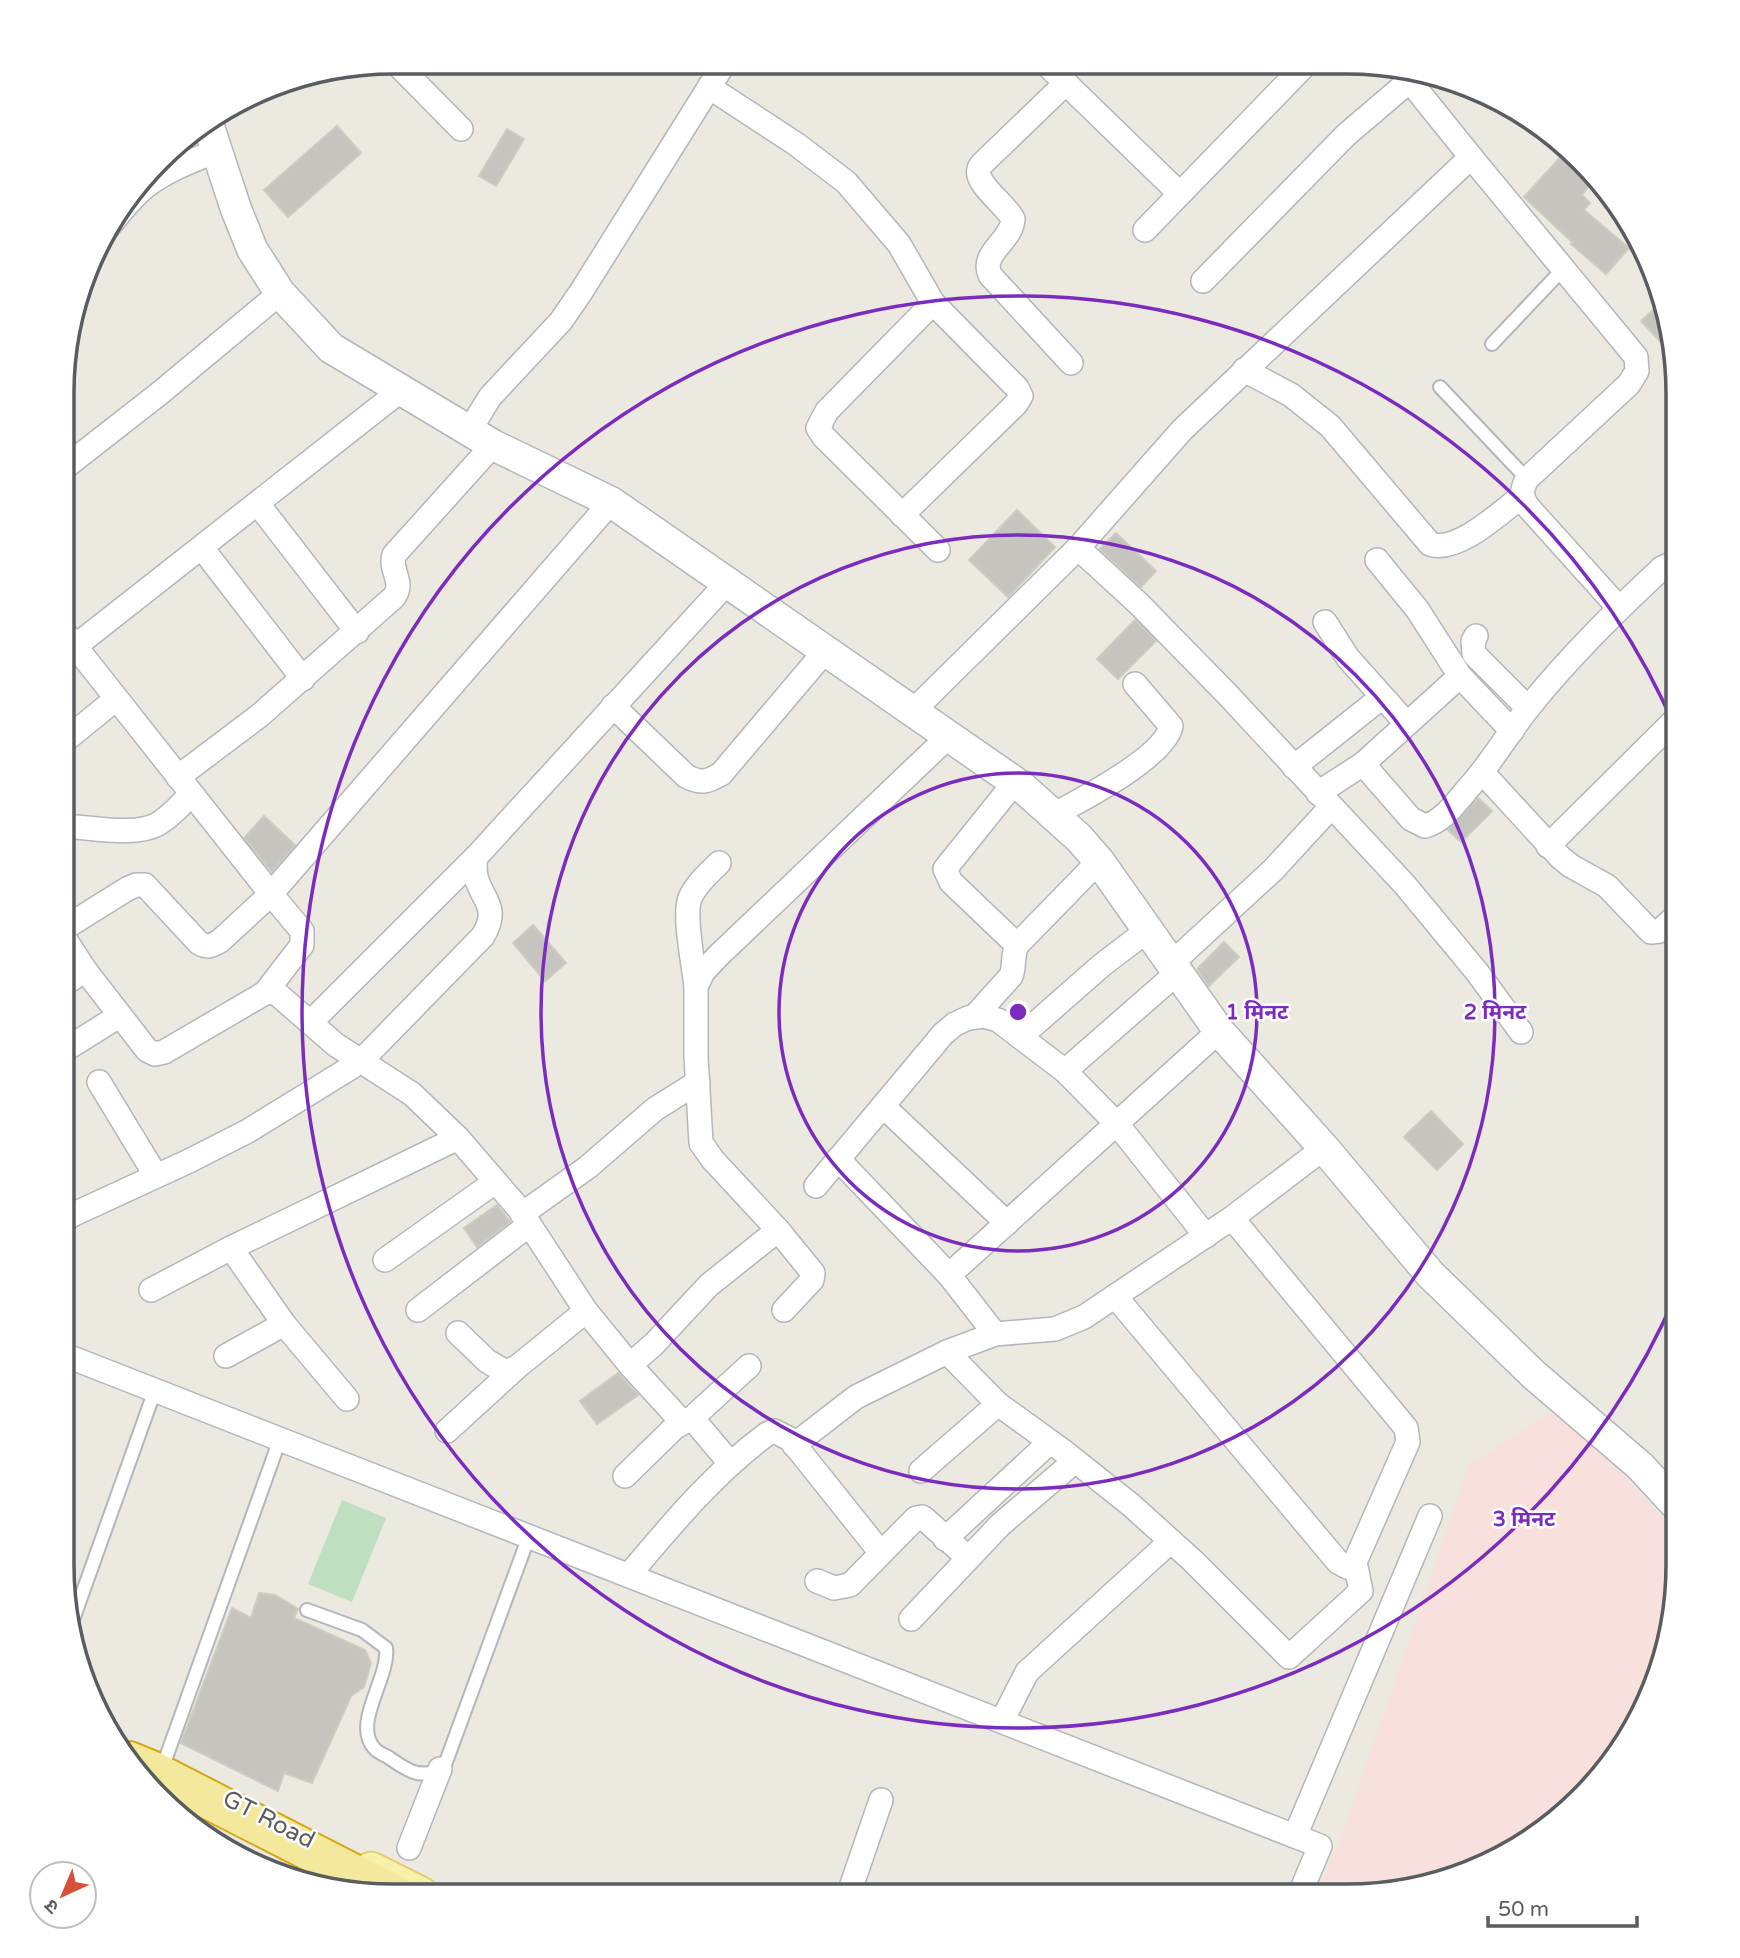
<svg xmlns="http://www.w3.org/2000/svg" width="1740" height="1958" font-family="'Varela Round','Noto Sans Devanagari',sans-serif">
  <rect width="100%" height="100%" fill="#ebe9e0"/>
  <polygon fill="#f8e1dc" points="1568,1410 1678,1536 1678,1587 1635,1731 1531,1841 1454,1879 1369,1896 1315,1896 1343,1832 1469,1465 1546,1415"/>
  <polygon fill="#bee0c1" points="342,1500 386,1518 352,1602 308,1584"/>
  <g fill="#c6c4be" stroke="#cecbbf" stroke-width="2">
    <polygon points="337,126 361,153 288,217 264,190"/>
    <polygon points="507,129 524,139 496,186 479,176"/>
    <polygon points="1566,151 1594,180 1582,195 1590,203 1584,210 1629,248 1606,274 1571,244 1573,243 1524,197"/>
    <polygon points="1664,300 1665,303 1675,357 1641,321"/>
    <polygon points="1017,510 1055,547 1008,597 969,560"/>
    <polygon points="1116,533 1156,571 1141,587 1100,549"/>
    <polygon points="1135,620 1156,641 1118,679 1097,659"/>
    <polygon points="1478,798 1492,811 1461,842 1448,830"/>
    <polygon points="264,816 295,845 272,872 244,838"/>
    <polygon points="533,925 566,963 545,981 513,943"/>
    <polygon points="1224,942 1239,957 1209,986 1197,969"/>
    <polygon points="1431,1111 1463,1144 1437,1170 1404,1137"/>
    <polygon points="497,1205 510,1222 477,1247 464,1228"/>
    <polygon points="618,1373 638,1395 597,1424 580,1401"/>
    <polygon points="259,1593 275,1595 298,1609 294,1618 365,1650 371,1663 364,1687 351,1696 312,1783 284,1773 278,1791 181,1743 232,1608 251,1618"/>
  </g>
  <g fill="none" stroke-linecap="round" stroke-linejoin="round">
    <g stroke="#b3b6ba" stroke-width="16">
      <g id="service">
        <polyline points="1492,344 1564,268"/>
        <polyline points="1440,387 1527,479"/>
        <path d="M 307,1610 L 362,1630 L 386,1648 C 390,1677 352,1723 374,1748 C 377,1752 384,1755 388,1757 C 397,1763 407,1771 417,1773 C 430,1775 437,1772 446,1762 L 529,1536"/>
        <polyline points="70,1628 155,1390"/>
        <polyline points="163,1766 280,1439"/>
      </g>
    </g>
    <g stroke="#b3b6ba" stroke-width="26">
      <g id="minor">
        <polyline points="394,61 461,129"/>
        <polyline points="1045,63 1179,193"/>
        <path d="M 1066,83 L 986,160 C 983,163 980,165 979,169 C 974,183 1007,206 1013,219 C 1012,241 980,253 990,275 L 1071,363"/>
        <polyline points="709,87 796,144 846,182 899,244 933,303 1017,388 1021,396 1016,404 902,515"/>
        <path d="M 1471,157 L 1636,357 L 1637,371 L 1629,384 L 1527,479 C 1521,490 1521,498 1529,508 L 1619,608"/>
        <polyline points="1145,230 1306,64"/>
        <path d="M 104,232 C 118,216 131,197 149,184 C 169,169 195,160 218,150"/>
        <polyline points="1203,281 1346,135 1414,77"/>
        <polyline points="933,303 827,411 818,428 824,437 938,550"/>
        <path d="M 1244,370 L 1291,395 L 1330,426 L 1430,544 C 1457,554 1501,512 1522,496"/>
        <polyline points="469,431 490,397 561,321 581,292 725,62"/>
        <polyline points="64,468 160,393 280,293"/>
        <polyline points="258,504 357,632"/>
        <polyline points="202,548 303,679"/>
        <polyline points="1078,548 1139,604 1227,694 1405,885 1477,972 1521,1032"/>
        <polyline points="1377,560 1417,609 1460,676 1512,731"/>
        <polyline points="1325,622 1348,658 1407,724"/>
        <polyline points="64,632 271,894 611,502"/>
        <polyline points="1476,636 1473,641 1474,654 1528,708"/>
        <polyline points="64,655 400,391"/>
        <path d="M 613,706 L 686,776 C 701,784 707,782 721,774 L 826,650"/>
        <polyline points="913,711 1078,548 1182,430 1471,157 1417,90 1414,73"/>
        <polyline points="63,742 116,699"/>
        <path d="M 1363,764 L 1411,819 L 1425,826 C 1445,821 1459,798 1472,784 C 1493,760 1509,732 1529,707 C 1569,657 1615,612 1662,568 L 1678,561"/>
        <polyline points="1294,767 1382,697"/>
        <polyline points="1482,772 1561,858 1571,866 1607,886 1651,932 1660,931 1678,914"/>
        <path d="M 178,777 L 259,716 L 394,597 C 405,582 389,570 394,555 L 493,445"/>
        <polyline points="1015,782 945,869 951,882 1017,945"/>
        <polyline points="1318,793 1363,764 1460,676"/>
        <path d="M 1053,815 C 1081,800 1165,757 1171,726 L 1135,684"/>
        <path d="M 63,826 C 90,827 135,837 158,824 C 171,816 181,805 191,794"/>
        <polyline points="1548,846 1678,717"/>
        <path d="M 63,929 L 127,889 L 136,885 L 145,885 L 199,943 C 208,948 211,946 220,941 L 271,894 L 302,931 L 302,945 L 265,993"/>
        <polyline points="63,936 85,970 147,1050 155,1054 164,1052 265,993 275,992 336,1045 412,1094 458,1138 520,1210 586,1311 630,1365 654,1344 709,1285 778,1230"/>
        <polyline points="1171,964 1273,870 1331,807"/>
        <polyline points="63,985 85,970"/>
        <path d="M 696,987 C 694,966 683,916 690,898 C 696,884 709,873 719,863"/>
        <path d="M 974,1017 L 1011,976 C 1015,966 1012,955 1017,945 L 1099,861"/>
        <polyline points="310,1023 476,857"/>
        <polyline points="1020,1037 1102,965 1148,930"/>
        <polyline points="63,1051 119,1016"/>
        <polyline points="1065,1071 1177,973"/>
        <polyline points="99,1082 156,1176"/>
        <polyline points="883,1106 1007,1223"/>
        <polyline points="838,1159 949,1275 995,1334"/>
        <polyline points="816,1186 943,1034 955,1024 968,1018 983,1016 998,1020 1065,1071 1117,1124 1206,1236"/>
        <polyline points="522,1214 588,1167 655,1109 698,1082"/>
        <path d="M 63,1222 L 72,1215 L 189,1161 L 248,1131 L 360,1062 L 483,936 C 505,899 469,897 476,857 L 726,584"/>
        <polyline points="385,1260 495,1182"/>
        <polyline points="949,1275 1219,1031"/>
        <polyline points="151,1290 231,1248"/>
        <polyline points="1115,1296 1338,1562 1347,1567 1355,1562 1408,1442 1406,1428 1232,1218"/>
        <polyline points="418,1310 529,1225"/>
        <polyline points="784,1310 812,1280 813,1273 778,1230 713,1160 701,1143 696,1056 696,987 703,972 718,956 949,736"/>
        <polyline points="458,1333 487,1361 506,1372 517,1367 586,1311"/>
        <polyline points="947,1352 998,1404 1063,1451 1131,1505 1193,1561 1289,1657 1361,1591 1355,1562"/>
        <polyline points="62,1354 1320,1846 1299,1896"/>
        <polyline points="226,1356 284,1324"/>
        <polyline points="630,1365 682,1422"/>
        <polyline points="347,1399 284,1324 231,1248 458,1138"/>
        <polyline points="692,1418 749,1366"/>
        <polyline points="447,1431 517,1367"/>
        <polyline points="794,1445 856,1397 947,1352 995,1334 1055,1329 1084,1317 1232,1218 1324,1148"/>
        <polyline points="921,1471 998,1404"/>
        <polyline points="625,1476 675,1427 692,1418 730,1463"/>
        <polyline points="945,1539 1050,1442"/>
        <path d="M 629,1575 C 672,1524 714,1473 767,1434 L 774,1431 L 790,1439 L 881,1553"/>
        <polyline points="817,1581 834,1588 850,1585 916,1518 922,1517 926,1520 968,1558"/>
        <polyline points="911,1619 1000,1525 1075,1461"/>
        <polyline points="1002,1721 1027,1672 1171,1541"/>
        <polyline points="1295,1836 1430,1516"/>
        <polyline points="409,1848 440,1769"/>
        <polyline points="848,1896 881,1800"/>
      </g>
    </g>
    <g stroke="#b3b6ba" stroke-width="33">
      <polyline id="tertiary" points="208,124 236,209 252,249 280,293 331,348 493,445 611,502 1022,787 1079,838 1099,861 1219,1031 1324,1148 1430,1274 1533,1374 1640,1466 1678,1507"/>
    </g>
    <g stroke="#e3c861" stroke-width="40">
      <polyline id="primary" points="371,1871 421,1896"/>
    </g>
    <g stroke="#d6a714" stroke-width="42">
      <polyline id="trunk" points="129,1761 151,1770 397,1896"/>
    </g>
    <use href="#service" stroke="#fff" stroke-width="12"/>
    <use href="#minor" stroke="#fff" stroke-width="23"/>
    <use href="#tertiary" stroke="#fff" stroke-width="30"/>
    <use href="#primary" stroke="#f7f0a9" stroke-width="37"/>
    <use href="#trunk" stroke="#f4e89c" stroke-width="38"/>
  </g>
  <g fill="none" stroke="#7b2cbf" stroke-width="3.5">
    <circle cx="1018" cy="1012" r="239"/>
    <circle cx="1018" cy="1012" r="477"/>
    <path d="M1677 1292A716 716 0 1 1 1677 732"/>
  </g>
  <g text-anchor="middle" stroke-width="5" stroke-linejoin="round" paint-order="stroke">
    <g font-size="24" fill="#595c60" stroke="#fff">
      <text transform="translate(269 1819) rotate(27)" y="8">GT Road</text>
    </g>
  </g>
  <path d="M0 0H1740V1958H0ZM393 74H1347A319 319 0 0 1 1666 393V1565A319 319 0 0 1 1347 1884H393A319 319 0 0 1 74 1565V393A319 319 0 0 1 393 74Z" fill="#fff" fill-rule="evenodd"/>
  <path fill="none" stroke="#595c60" stroke-width="3.5" d="M393 74H1347A319 319 0 0 1 1666 393V1565A319 319 0 0 1 1347 1884H393A319 319 0 0 1 74 1565V393A319 319 0 0 1 393 74Z"/>
  <circle cx="1018" cy="1012" r="10" fill="#7b2cbf" stroke="#fff" stroke-width="3.5"/>
  <g font-size="21" text-anchor="middle" font-weight="bold" fill="#7b2cbf" stroke="#fff" stroke-width="5" stroke-linejoin="round" paint-order="stroke">
    <text x="1257" y="1019">1 मिनट</text>
    <text x="1495" y="1019">2 मिनट</text>
    <text x="1524" y="1526">3 मिनट</text>
  </g>
  <g transform="translate(63 1895) rotate(224)"><circle r="33" fill="#ffffff" stroke="#bdbebf" stroke-width="2"/>
  <path d="M0-5L12 26L0 18L-12 26Z" fill="#d85039"/>
  <text y="-10" font-size="19" font-weight="bold" text-anchor="middle" fill="#595c60">उ</text>
  </g>
  <path d="M1488 1916v10h149v-10" fill="none" stroke="#595c60" stroke-width="3.5"/>
  <text x="1498" y="1916" font-size="21" fill="#595c60" stroke="#ffffff" stroke-width="5" paint-order="stroke">50 m</text>
</svg>
